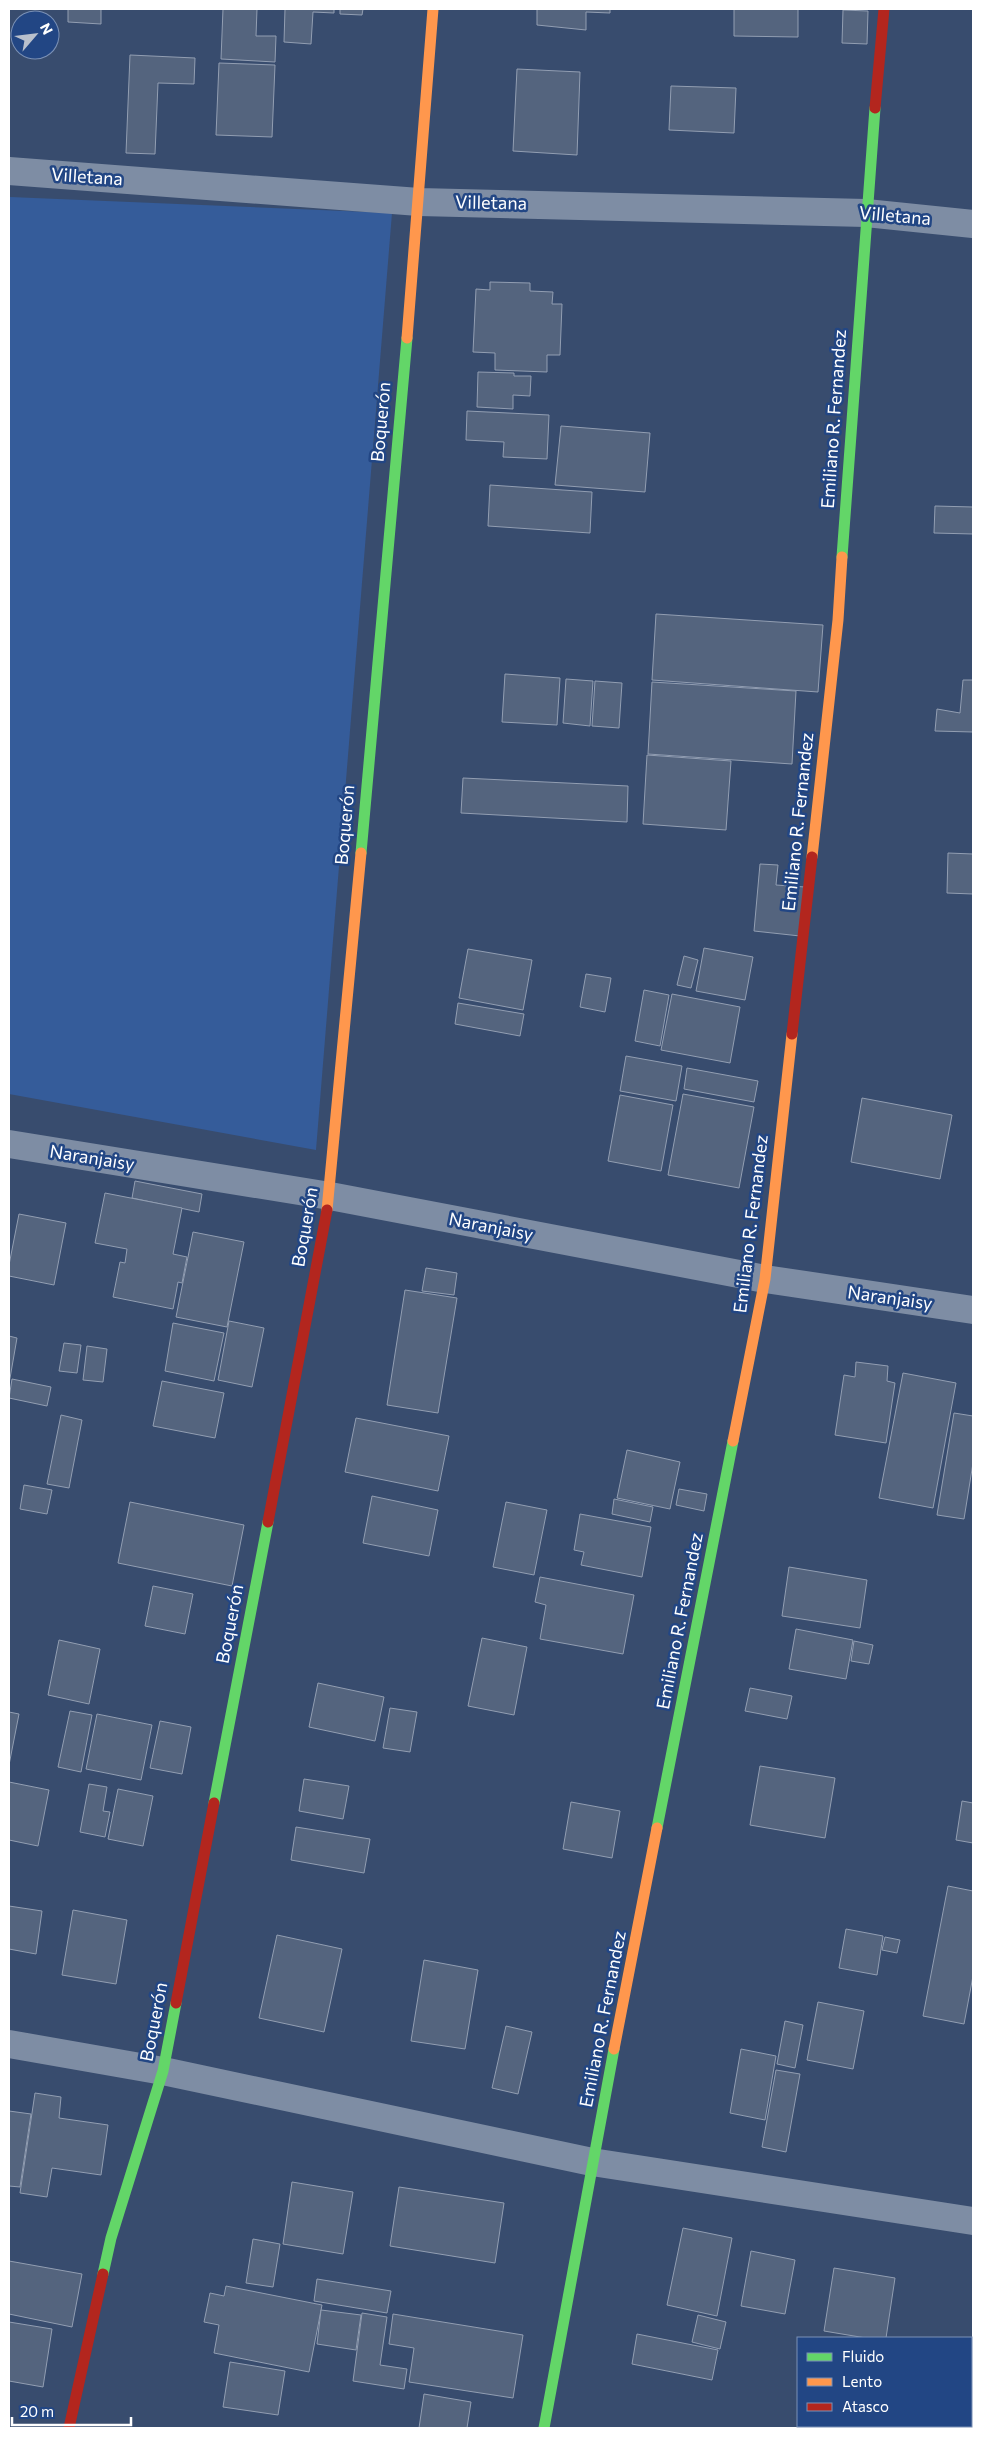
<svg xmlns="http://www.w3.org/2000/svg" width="982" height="2437" font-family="Commissioner,sans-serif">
  <rect width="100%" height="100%" fill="#384c6e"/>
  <polygon fill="#355c9a" points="10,197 392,213 316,1150 9,1094"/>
  <g fill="#54647e" stroke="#929eb2">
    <polygon points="68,9 101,9 101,24 68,22"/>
    <polygon points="223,9 257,9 256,36 276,36 275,62 221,59"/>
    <polygon points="285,9 334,9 334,13 313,12 311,44 284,42"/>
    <polygon points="340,9 363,9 362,15 340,14"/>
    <polygon points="537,9 610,9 610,13 586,12 586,30 537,25"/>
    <polygon points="734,9 798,9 798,37 734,36"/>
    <polygon points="843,10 868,11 867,44 842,43"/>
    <polygon points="130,55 195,58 194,84 158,83 155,154 126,153"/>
    <polygon points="219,63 275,65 272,137 216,135"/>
    <polygon points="517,69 580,72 577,155 513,151"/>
    <polygon points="671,86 736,88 734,133 669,130"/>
    <polygon points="490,282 530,283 530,291 553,292 552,304 562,304 560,355 547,355 547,372 495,370 495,353 473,352 476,289 490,290"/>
    <polygon points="478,372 514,373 514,376 531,376 530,396 513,395 513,409 477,407"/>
    <polygon points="467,411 549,415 547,459 503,457 504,442 466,440"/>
    <polygon points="561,426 650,433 645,492 555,485"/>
    <polygon points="490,485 592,492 590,533 488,526"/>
    <polygon points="935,506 973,507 973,534 934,533"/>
    <polygon points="656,614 823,625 818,692 652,680"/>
    <polygon points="505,674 560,678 557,725 502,722"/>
    <polygon points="566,679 593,681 590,726 563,723"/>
    <polygon points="963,680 973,680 973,732 935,731 937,709 960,713"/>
    <polygon points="595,681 622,683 619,728 592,726"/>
    <polygon points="652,682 796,691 792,764 648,754"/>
    <polygon points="647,755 731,761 726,830 643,824"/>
    <polygon points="463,778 628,786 627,822 461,813"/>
    <polygon points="948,853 973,854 973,894 947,893"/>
    <polygon points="760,864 778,865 776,885 805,887 800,936 754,931"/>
    <polygon points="704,948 753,957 745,1000 696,991"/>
    <polygon points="468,949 532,960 523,1010 459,998"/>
    <polygon points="684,956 698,960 691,988 677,985"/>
    <polygon points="586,974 611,978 605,1012 580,1007"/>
    <polygon points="644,990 669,995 660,1046 635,1041"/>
    <polygon points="672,994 740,1007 730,1063 661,1050"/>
    <polygon points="458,1003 524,1014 520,1036 455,1024"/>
    <polygon points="626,1056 682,1066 676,1101 620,1091"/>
    <polygon points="687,1068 758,1081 754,1102 684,1089"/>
    <polygon points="683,1094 754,1107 739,1188 668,1175"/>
    <polygon points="620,1095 673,1105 661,1171 608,1161"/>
    <polygon points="862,1098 952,1115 940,1179 851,1162"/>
    <polygon points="135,1181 202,1194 199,1212 132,1198"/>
    <polygon points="105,1193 182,1208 173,1254 187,1257 182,1283 178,1282 173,1309 113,1297 120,1262 125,1263 127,1249 95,1243"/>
    <polygon points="19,1214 66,1223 54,1285 9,1276 9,1265"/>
    <polygon points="193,1232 244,1242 227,1327 176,1317"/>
    <polygon points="426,1268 457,1273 454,1295 422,1291"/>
    <polygon points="405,1290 457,1298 438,1413 387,1405"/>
    <polygon points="229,1321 264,1328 252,1387 218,1380"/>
    <polygon points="173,1323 224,1333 214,1381 165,1371"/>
    <polygon points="9,1336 17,1338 9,1384"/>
    <polygon points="64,1343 81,1345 77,1373 59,1371"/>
    <polygon points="87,1346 107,1349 103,1382 83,1380"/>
    <polygon points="856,1362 888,1366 887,1381 895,1383 886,1443 835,1435 844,1375 855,1377"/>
    <polygon points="903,1373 956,1383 933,1508 879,1498"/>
    <polygon points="12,1379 51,1387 47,1406 9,1398"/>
    <polygon points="162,1381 224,1393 215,1438 153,1426"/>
    <polygon points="954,1413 973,1416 973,1463 964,1519 937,1515"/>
    <polygon points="61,1415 82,1420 69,1488 47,1484"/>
    <polygon points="356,1418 449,1436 438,1491 345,1472"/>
    <polygon points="627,1450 680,1462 670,1509 617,1498"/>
    <polygon points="24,1485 52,1490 47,1514 20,1509"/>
    <polygon points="679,1489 707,1494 704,1511 676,1505"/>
    <polygon points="372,1496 438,1510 429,1556 363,1543"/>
    <polygon points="614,1499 653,1507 650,1522 612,1514"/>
    <polygon points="130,1502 244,1525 232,1586 118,1563"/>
    <polygon points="506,1502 547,1510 534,1575 493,1567"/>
    <polygon points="580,1514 651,1527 642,1577 581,1565 584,1552 574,1550"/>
    <polygon points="789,1567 867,1580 860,1628 782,1616"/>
    <polygon points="540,1577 634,1595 623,1654 540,1639 546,1605 535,1602"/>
    <polygon points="153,1586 193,1594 185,1634 145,1626"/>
    <polygon points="796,1629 853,1640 846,1679 789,1669"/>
    <polygon points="482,1638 527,1647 514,1715 468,1706"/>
    <polygon points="59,1640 100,1649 89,1704 48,1695"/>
    <polygon points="854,1641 873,1645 869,1664 851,1661"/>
    <polygon points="318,1683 384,1697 375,1741 309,1727"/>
    <polygon points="750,1688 792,1696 787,1719 745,1711"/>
    <polygon points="390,1708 417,1712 410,1752 383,1748"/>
    <polygon points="70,1711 92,1715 81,1772 58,1767"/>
    <polygon points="9,1712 19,1714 9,1765"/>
    <polygon points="97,1714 152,1725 141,1780 86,1769"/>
    <polygon points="160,1721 191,1727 182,1774 150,1768"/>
    <polygon points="760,1766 835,1778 825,1838 750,1825"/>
    <polygon points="304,1779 349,1786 343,1819 299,1811"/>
    <polygon points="9,1782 49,1790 38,1846 9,1840"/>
    <polygon points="89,1784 107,1787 103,1811 110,1812 105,1837 80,1832"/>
    <polygon points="118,1789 153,1796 143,1846 108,1839"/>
    <polygon points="962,1801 973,1803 973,1843 956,1840"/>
    <polygon points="571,1802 620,1811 612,1858 563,1849"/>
    <polygon points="296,1827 370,1839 364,1873 291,1860"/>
    <polygon points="948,1886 973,1891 973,1976 964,2024 923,2016"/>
    <polygon points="9,1906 42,1911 36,1954 9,1949"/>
    <polygon points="73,1910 127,1920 116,1984 62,1975"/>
    <polygon points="846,1929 883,1936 877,1975 839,1968"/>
    <polygon points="277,1935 342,1949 324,2032 259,2018"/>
    <polygon points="885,1937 900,1940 897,1953 882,1950"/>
    <polygon points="424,1960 478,1970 465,2049 411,2041"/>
    <polygon points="818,2002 864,2011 853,2069 807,2060"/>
    <polygon points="785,2021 803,2025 795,2068 777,2064"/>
    <polygon points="506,2026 532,2032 518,2094 492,2088"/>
    <polygon points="741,2049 776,2056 765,2120 730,2113"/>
    <polygon points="776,2070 800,2074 786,2152 762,2147"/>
    <polygon points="35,2093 61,2097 59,2118 108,2125 101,2175 52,2168 47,2197 20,2193"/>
    <polygon points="9,2111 31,2114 20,2187 9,2186"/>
    <polygon points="292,2182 353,2192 343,2254 283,2244"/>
    <polygon points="399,2187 504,2203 495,2263 390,2246"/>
    <polygon points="683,2228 732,2238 717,2316 667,2305"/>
    <polygon points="253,2239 280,2244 273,2287 246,2283"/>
    <polygon points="751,2251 795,2260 785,2314 741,2306"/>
    <polygon points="9,2261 82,2274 72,2327 9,2314"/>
    <polygon points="834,2268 895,2278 886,2338 866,2338 824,2331"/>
    <polygon points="317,2279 391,2291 387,2313 314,2301"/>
    <polygon points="226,2286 322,2305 309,2372 214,2353 219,2325 204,2322 210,2293 224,2296"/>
    <polygon points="321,2310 361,2315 356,2350 317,2344"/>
    <polygon points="362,2313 387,2317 380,2365 407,2369 404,2389 353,2381"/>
    <polygon points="393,2314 523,2335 513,2398 409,2382 414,2348 389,2344"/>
    <polygon points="698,2315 726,2322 720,2349 692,2342"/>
    <polygon points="9,2322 52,2329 43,2387 9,2381"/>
    <polygon points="637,2334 718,2350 712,2380 632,2364"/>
    <polygon points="230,2362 285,2371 278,2415 223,2407"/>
    <polygon points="424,2394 471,2402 467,2428 419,2428"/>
  </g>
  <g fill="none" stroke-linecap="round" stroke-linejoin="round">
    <g stroke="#7e8da4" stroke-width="28">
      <polyline points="9,171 419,202 866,213 973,224"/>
      <polyline points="9,1144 330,1196 765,1279 973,1310"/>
      <polyline points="9,2044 163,2071 592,2162 973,2221"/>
    </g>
    <g stroke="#63d668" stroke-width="11">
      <polyline points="842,557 875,108"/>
      <polyline points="361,853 407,338"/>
      <polyline points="214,1803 268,1522"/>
      <polyline points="657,1828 733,1441"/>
      <polyline points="103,2274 111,2238 163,2071 176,2003"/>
      <polyline points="544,2428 614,2049"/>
    </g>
    <g stroke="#ff974d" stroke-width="11">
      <polyline points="407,338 433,9"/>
      <polyline points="812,857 838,620 842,557"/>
      <polyline points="327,1210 361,853"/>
      <polyline points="733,1441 765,1279 792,1034"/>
      <polyline points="614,2049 657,1828"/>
    </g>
    <g stroke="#b3261e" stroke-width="11">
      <polyline points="875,108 884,9"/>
      <polyline points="792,1034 812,857"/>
      <polyline points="268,1522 327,1210"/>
      <polyline points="176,2003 214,1803"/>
      <polyline points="69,2428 103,2274"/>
    </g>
  </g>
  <g text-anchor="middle" stroke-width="5" stroke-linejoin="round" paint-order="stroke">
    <g font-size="18" fill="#fff" stroke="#224684">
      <text transform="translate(87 177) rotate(4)" y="6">Villetana</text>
      <text transform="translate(491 203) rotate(1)" y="6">Villetana</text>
      <text transform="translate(895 216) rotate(5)" y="6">Villetana</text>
      <text transform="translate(834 419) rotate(-86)" y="6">Emiliano R. Fernandez</text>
      <text transform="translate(381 422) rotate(-85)" y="6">Boquerón</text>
      <text transform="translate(798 822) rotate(-84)" y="6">Emiliano R. Fernandez</text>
      <text transform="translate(345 825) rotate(-85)" y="6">Boquerón</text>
      <text transform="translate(92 1158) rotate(9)" y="6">Naranjaisy</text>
      <text transform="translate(751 1224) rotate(-83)" y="6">Emiliano R. Fernandez</text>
      <text transform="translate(305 1227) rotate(-80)" y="6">Boquerón</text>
      <text transform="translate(491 1227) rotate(11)" y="6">Naranjaisy</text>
      <text transform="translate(890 1298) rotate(8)" y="6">Naranjaisy</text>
      <text transform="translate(680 1621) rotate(-79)" y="6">Emiliano R. Fernandez</text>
      <text transform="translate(230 1624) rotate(-79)" y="6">Boquerón</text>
      <text transform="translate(603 2019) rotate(-79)" y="6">Emiliano R. Fernandez</text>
      <text transform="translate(154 2022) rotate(-79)" y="6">Boquerón</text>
    </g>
  </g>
  <rect width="982" height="2437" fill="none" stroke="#ffffff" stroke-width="20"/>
  <rect x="797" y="2337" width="175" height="90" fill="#224684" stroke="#7a90b5"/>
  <rect x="807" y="2353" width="25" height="8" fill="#63d668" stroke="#7a90b5"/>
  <text x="842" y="2362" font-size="15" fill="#ffffff">Fluido</text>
  <rect x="807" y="2378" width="25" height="8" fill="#ff974d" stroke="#7a90b5"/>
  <text x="842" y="2387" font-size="15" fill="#ffffff">Lento</text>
  <rect x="807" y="2403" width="25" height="8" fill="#b3261e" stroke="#7a90b5"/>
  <text x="842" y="2412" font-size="15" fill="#ffffff">Atasco</text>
  <g transform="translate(35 35) rotate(62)"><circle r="24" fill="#224684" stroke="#7a90b5"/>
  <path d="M0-4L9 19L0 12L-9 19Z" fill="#b9c0cc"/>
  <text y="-8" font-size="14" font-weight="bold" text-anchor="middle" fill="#ffffff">N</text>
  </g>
  <path d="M12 2417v8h119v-8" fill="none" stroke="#ffffff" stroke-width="2.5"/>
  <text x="20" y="2417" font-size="15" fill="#ffffff" stroke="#224684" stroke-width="4" paint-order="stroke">20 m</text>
</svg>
